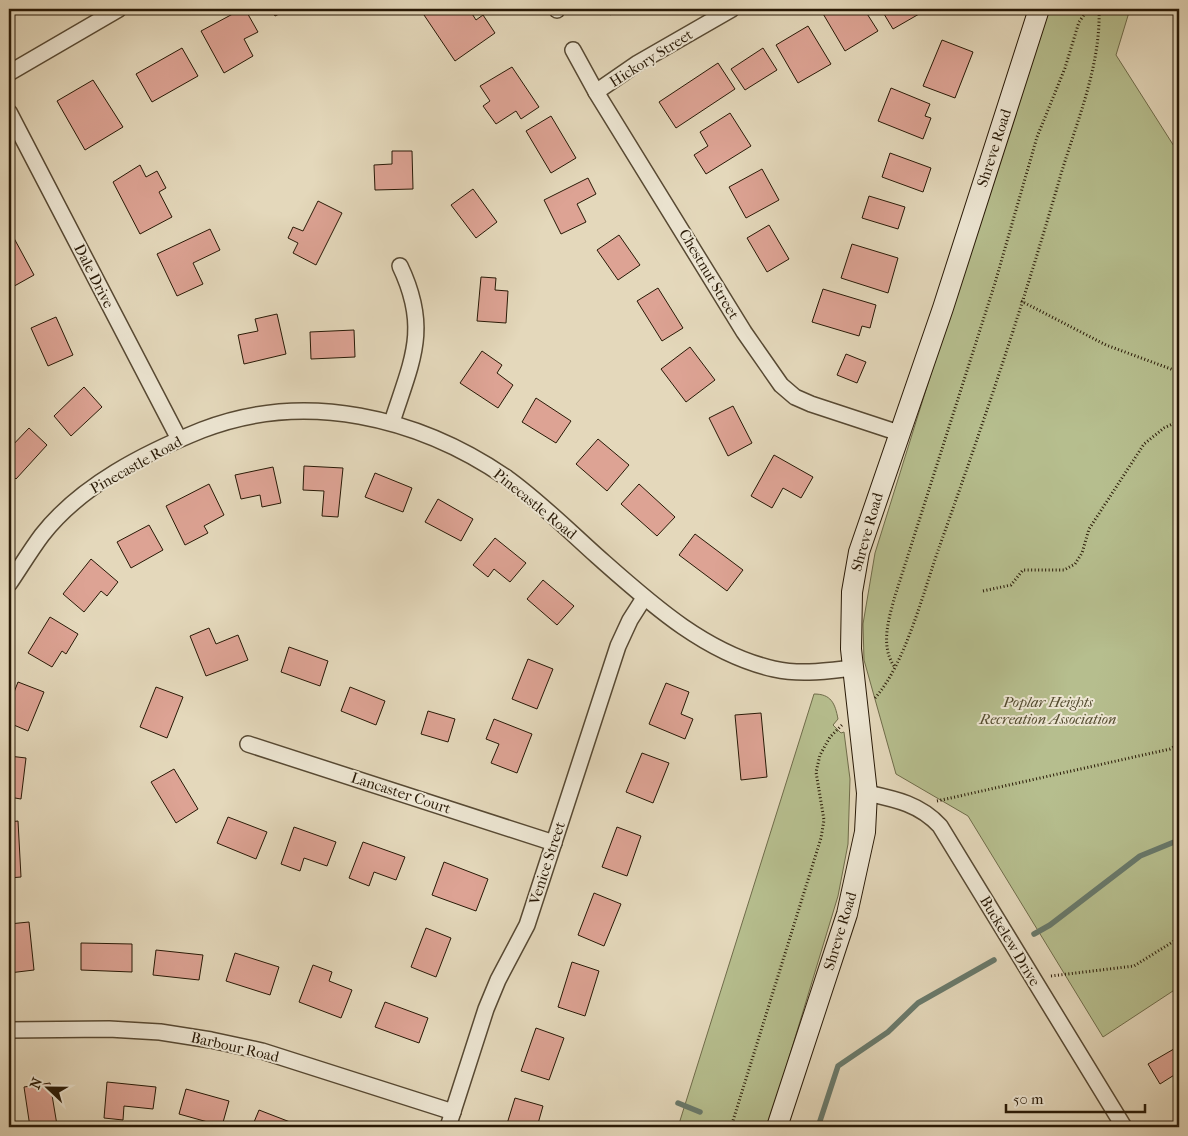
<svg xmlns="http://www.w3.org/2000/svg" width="1188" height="1136" font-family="'IM FELL French Canon',serif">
  <rect width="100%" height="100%" fill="#e4d8bb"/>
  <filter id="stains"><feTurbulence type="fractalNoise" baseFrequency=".004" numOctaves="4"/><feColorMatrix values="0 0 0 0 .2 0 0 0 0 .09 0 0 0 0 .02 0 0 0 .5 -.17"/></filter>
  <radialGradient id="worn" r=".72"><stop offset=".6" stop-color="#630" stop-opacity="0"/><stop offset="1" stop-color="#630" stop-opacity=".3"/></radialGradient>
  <g fill="#b6be8e" stroke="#6f6c4a">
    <polygon points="1045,9 1130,9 1116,55 1179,154 1179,987 1103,1037 968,816 896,774 864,660 863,624 875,553"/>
    <path d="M 814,694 C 831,694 835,703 838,719 L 833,725 L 841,733 L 844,732 L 850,779 L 848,844 L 838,896 L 768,1127 L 678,1127 Z"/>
  </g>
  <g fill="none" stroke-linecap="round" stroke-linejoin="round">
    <g stroke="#697a6c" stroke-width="5.5">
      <polyline points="1034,934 1050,925 1140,856 1179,840"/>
      <polyline points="678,1103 700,1112"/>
      <polyline points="749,1124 758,1127"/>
      <polyline points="818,1127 838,1066 888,1032 918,1003 994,960"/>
    </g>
  </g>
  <g fill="#dda394" stroke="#281906">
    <polygon points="242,9 245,9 258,32 244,39 253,56 224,73 201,31"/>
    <polygon points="271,9 289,9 275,16"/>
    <polygon points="434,9 469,9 476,20 483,15 495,33 455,61 424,15"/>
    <polygon points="605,9 618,9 610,15"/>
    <polygon points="829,9 864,9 878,31 845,51 822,12"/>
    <polygon points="881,9 925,9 926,10 893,29"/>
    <polygon points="808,26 831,64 798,83 776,45"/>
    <polygon points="942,40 973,52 955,98 923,86"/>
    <polygon points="182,48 198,76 152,102 136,74"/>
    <polygon points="763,48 777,70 745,90 731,69"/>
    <polygon points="718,63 735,89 676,128 659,102"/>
    <polygon points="512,67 539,107 521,119 516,111 496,124 483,106 490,101 480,86"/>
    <polygon points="93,80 123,127 85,150 57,101"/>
    <polygon points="891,88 930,104 925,116 931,118 923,139 878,121"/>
    <polygon points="730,113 751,146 706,174 694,155 708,146 700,132"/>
    <polygon points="551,116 576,158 551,173 526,131"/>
    <polygon points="392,151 412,151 413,189 375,190 374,165 392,164"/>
    <polygon points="890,153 931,168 923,192 882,177"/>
    <polygon points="140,165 146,177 157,171 166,188 159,192 172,217 140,234 113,182"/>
    <polygon points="762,169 779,200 746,218 729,187"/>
    <polygon points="588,178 596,194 577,204 586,222 561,234 544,200"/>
    <polygon points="473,189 497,222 476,238 451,205"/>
    <polygon points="869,196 905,207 898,229 862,218"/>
    <polygon points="318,201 342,213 316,265 293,253 298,243 288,238 293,227 303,231"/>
    <polygon points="769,225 789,259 767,272 747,238"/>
    <polygon points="9,229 34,275 9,289"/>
    <polygon points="210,229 220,250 193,263 203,284 177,296 157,254"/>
    <polygon points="619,235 640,265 618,280 597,250"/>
    <polygon points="852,244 898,258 888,293 841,278"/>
    <polygon points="481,277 496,278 495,290 508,291 506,323 477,321"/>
    <polygon points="658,288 683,328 662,341 637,301"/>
    <polygon points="823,289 876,305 870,328 862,326 859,336 812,322"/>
    <polygon points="277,314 286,354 244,364 238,335 258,331 255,319"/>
    <polygon points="56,317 73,355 48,366 31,328"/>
    <polygon points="354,330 355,357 311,359 310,332"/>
    <polygon points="690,347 715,380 686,402 661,369"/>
    <polygon points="482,351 502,365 497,373 513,385 498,408 460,383"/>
    <polygon points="846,354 866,362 857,383 837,375"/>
    <polygon points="84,387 102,407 71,436 54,416"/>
    <polygon points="536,398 571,421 556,443 522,422"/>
    <polygon points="733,406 752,443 728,456 709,418"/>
    <polygon points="29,428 47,445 16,479 9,472 9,449"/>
    <polygon points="598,439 629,465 607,491 576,464"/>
    <polygon points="774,455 813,477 801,498 783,488 772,508 751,496"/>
    <polygon points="304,466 343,468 338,517 322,516 324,491 303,490"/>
    <polygon points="273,467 281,503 262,507 260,495 241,499 235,475"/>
    <polygon points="375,473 412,488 403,512 365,497"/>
    <polygon points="209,484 224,515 204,526 208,533 185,545 166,506"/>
    <polygon points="639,484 675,517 657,536 621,504"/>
    <polygon points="438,499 473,519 461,541 425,522"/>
    <polygon points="149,525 163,550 131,568 117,542"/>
    <polygon points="695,534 743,570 727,591 679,555"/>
    <polygon points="495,538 526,563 510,582 494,569 488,577 473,565"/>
    <polygon points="91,559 118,582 107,596 101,591 84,612 63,594"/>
    <polygon points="543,580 574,606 557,625 527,599"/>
    <polygon points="50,617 78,634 66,654 62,651 52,667 28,653"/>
    <polygon points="209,628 216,644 238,635 248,660 206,676 190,636"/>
    <polygon points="289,647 328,661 320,686 281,672"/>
    <polygon points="528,659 553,669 537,709 512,699"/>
    <polygon points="18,682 44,692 28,731 9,723 9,705"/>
    <polygon points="666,683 689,692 681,714 693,719 685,739 649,724"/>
    <polygon points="156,687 183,697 167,738 140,727"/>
    <polygon points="350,687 385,701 376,725 341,711"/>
    <polygon points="428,711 455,719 448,742 421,734"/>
    <polygon points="761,713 767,777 741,780 735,715"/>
    <polygon points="494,719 532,734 517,773 491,763 499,744 486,739"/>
    <polygon points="642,753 669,763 653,803 626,792"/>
    <polygon points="9,756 26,758 21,799 9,797"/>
    <polygon points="174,769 198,809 176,823 151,782"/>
    <polygon points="228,817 267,832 256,859 217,843"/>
    <polygon points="18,821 21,877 9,878 9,822"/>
    <polygon points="294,827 336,842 327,866 304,858 300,871 281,864"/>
    <polygon points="617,827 641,836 627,876 602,867"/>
    <polygon points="363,842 405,857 396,880 374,872 369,886 349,878"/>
    <polygon points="444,862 488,879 476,911 432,895"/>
    <polygon points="594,893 621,904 604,946 578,935"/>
    <polygon points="29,922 34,970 9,973 9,924"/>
    <polygon points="426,928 451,938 436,977 411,967"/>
    <polygon points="81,943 132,944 132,972 81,970"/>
    <polygon points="156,950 203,955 199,980 153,975"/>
    <polygon points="235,953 279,967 270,995 226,981"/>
    <polygon points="572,962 599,971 585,1016 558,1007"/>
    <polygon points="313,965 332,972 329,981 352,990 341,1018 299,1002"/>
    <polygon points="385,1002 428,1018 419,1043 375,1027"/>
    <polygon points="536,1028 564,1038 549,1080 521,1071"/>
    <polygon points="1179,1046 1179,1072 1160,1084 1148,1064"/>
    <polygon points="107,1082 156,1087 153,1109 124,1106 123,1120 104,1118"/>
    <polygon points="50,1083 57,1125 30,1127 24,1087"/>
    <polygon points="186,1089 229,1101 222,1126 179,1114"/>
    <polygon points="515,1098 543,1106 537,1127 506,1127"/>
    <polygon points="259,1110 303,1127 252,1127"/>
  </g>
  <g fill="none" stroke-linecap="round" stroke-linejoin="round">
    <g stroke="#574933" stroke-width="18">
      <g id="minor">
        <polyline points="557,9 557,10"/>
        <polyline points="573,50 596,92 744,332 781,385 795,397 811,404 899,433"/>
        <polyline points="9,73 119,9"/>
        <polyline points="596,92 638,63 732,9"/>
        <polyline points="9,112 179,439"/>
        <path d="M 392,422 C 412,360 430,329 400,266"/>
        <path d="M 9,584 C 20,568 30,551 42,535 C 81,485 145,453 202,430 C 305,390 418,417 507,478 C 539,501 568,530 597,556 C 649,602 704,653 774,669 C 801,675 826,671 853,668"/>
        <polyline points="248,744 554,843"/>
        <path d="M 867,793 C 895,799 920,804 940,826 L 1124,1127"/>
        <polyline points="9,1030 109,1029 160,1032 211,1040 262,1051 453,1112"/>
        <polyline points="448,1127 486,1009 498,980 527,925 618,646 630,620 644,598"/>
      </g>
    </g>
    <g stroke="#281906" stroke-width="22">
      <polyline id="secondary" points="777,1127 847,914 865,832 867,793 851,649 852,592 859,552 943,308 1039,9"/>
    </g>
    <g stroke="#281906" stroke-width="3" stroke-dasharray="1 2.5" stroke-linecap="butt">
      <polyline points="1021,301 1106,345 1179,372"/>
      <polyline points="983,591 1011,585 1023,570 1064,570 1075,564 1082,553 1089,529 1144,444 1164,428 1179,421"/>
      <path d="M 894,666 C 880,645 889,618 895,596 L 995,283 L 1037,137 L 1065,68 L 1079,22 L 1088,9"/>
      <path d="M 875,698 C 906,663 924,589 940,545 C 984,422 1025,299 1061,174 C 1077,121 1101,65 1099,9"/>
      <polyline points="937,801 1170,749 1179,744"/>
      <polyline points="1051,976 1134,966 1179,938"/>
      <polyline points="731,1127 821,838 824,820 816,772 820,755 830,737 842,725"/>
    </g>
    <use href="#minor" stroke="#ede6d3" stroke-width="15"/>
    <use href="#secondary" stroke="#ede6d3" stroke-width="20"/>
  </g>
  <g text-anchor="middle" stroke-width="4" stroke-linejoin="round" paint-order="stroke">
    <g font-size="15" fill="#281906" stroke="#ede6d3">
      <text transform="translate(651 58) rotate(-32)" y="5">Hickory Street</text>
      <text transform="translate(994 148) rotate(-72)" y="5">Shreve Road</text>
      <text transform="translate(709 274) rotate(59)" y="5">Chestnut Street</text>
      <text transform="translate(94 276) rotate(63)" y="5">Dale Drive</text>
      <text transform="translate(136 465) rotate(-29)" y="5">Pinecastle Road</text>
      <text transform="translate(535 504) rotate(39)" y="5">Pinecastle Road</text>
      <text transform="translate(867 532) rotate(-74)" y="5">Shreve Road</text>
      <text transform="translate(401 793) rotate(18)" y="5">Lancaster Court</text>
      <text transform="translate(547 863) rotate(-72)" y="5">Venice Street</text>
      <text transform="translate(840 931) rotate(-73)" y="5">Shreve Road</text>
      <text transform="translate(1010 941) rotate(59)" y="5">Buckelew Drive</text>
      <text transform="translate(235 1047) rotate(13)" y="5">Barbour Road</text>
    </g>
    <g font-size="15" font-style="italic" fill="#534b2f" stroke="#ede6d3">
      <text x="1048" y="707">Poplar Heights<tspan x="1048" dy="17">Recreation Association</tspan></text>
    </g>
  </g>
  <rect width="1188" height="1136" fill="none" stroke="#e4d8bb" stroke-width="30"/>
  <rect x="10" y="10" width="1168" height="1116" fill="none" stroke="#281906" stroke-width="2.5"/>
  <rect x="15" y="15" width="1158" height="1106" fill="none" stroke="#281906"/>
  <g transform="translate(48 1088) rotate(292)" stroke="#ede6d3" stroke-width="4" paint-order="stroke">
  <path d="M0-4L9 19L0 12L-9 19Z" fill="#281906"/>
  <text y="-8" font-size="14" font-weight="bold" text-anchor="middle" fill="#281906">N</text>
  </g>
  <path d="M1006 1104v8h139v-8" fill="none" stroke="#281906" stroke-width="2.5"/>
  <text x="1013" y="1104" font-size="15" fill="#281906" stroke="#ede6d3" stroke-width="4" paint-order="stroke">50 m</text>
  <rect width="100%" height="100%" filter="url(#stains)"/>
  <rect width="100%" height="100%" fill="url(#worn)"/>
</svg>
